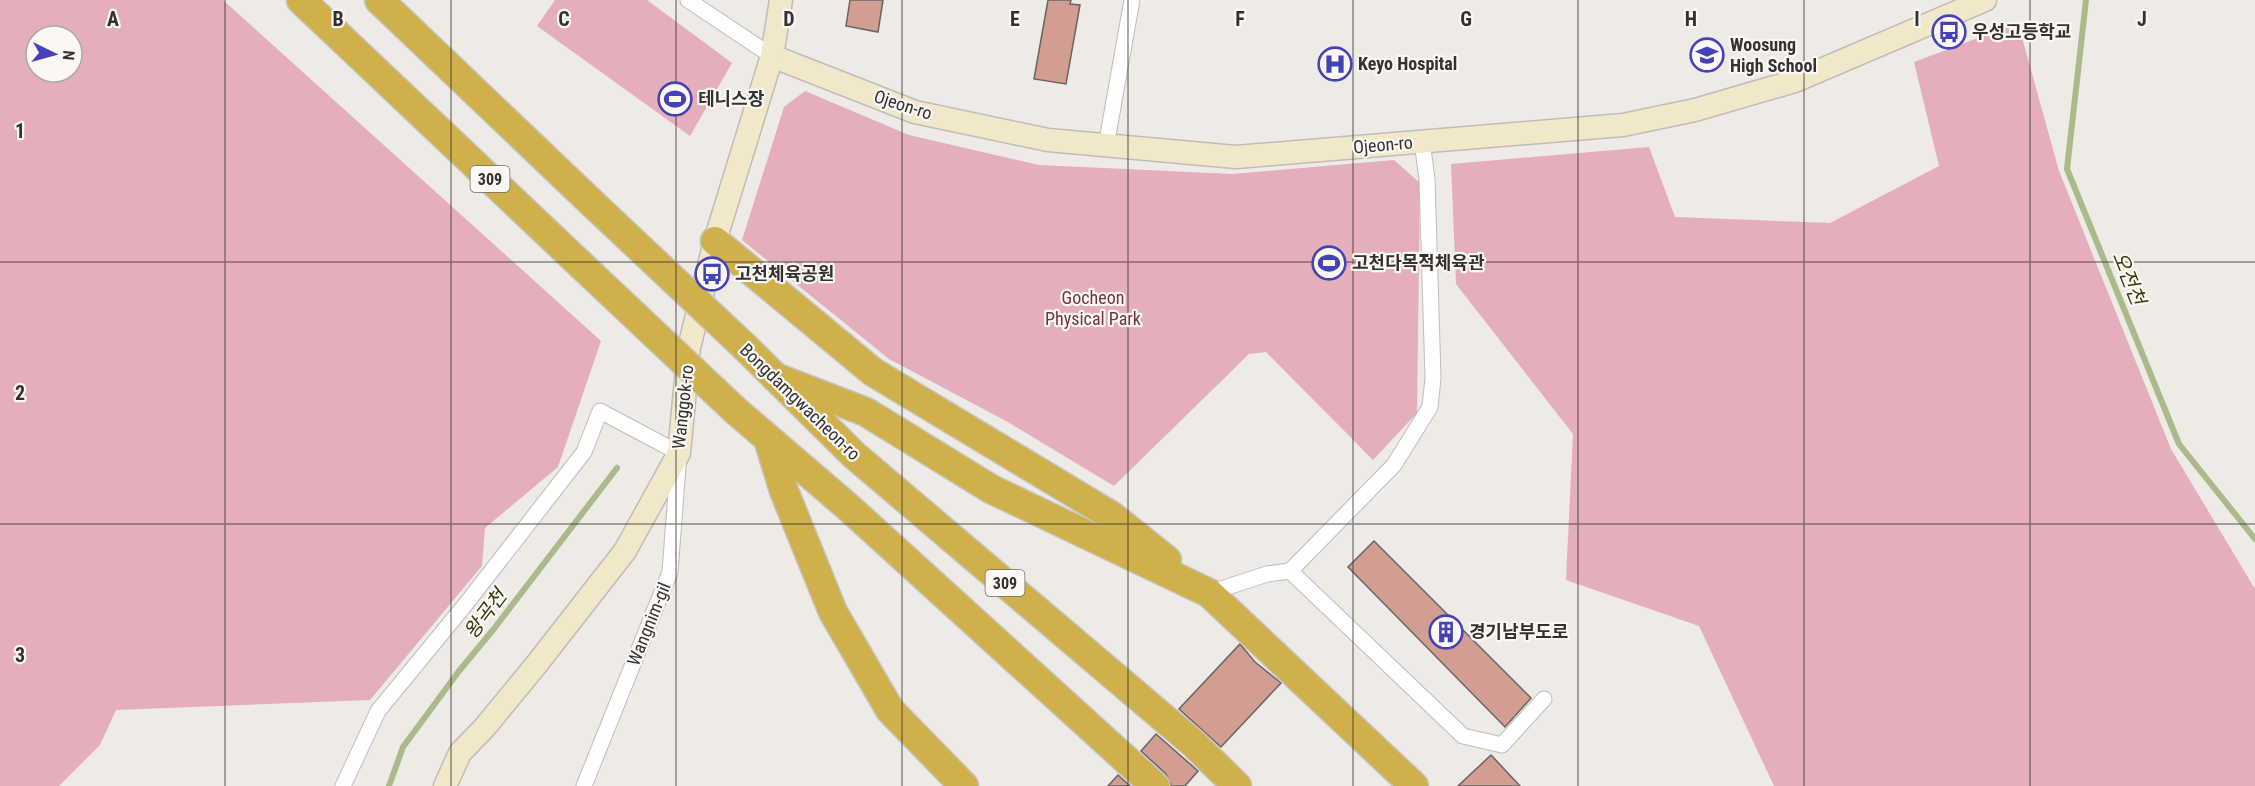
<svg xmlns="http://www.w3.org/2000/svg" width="2255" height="786" font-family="'Roboto Condensed','Noto Sans KR',sans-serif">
  <rect width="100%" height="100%" fill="#eeeae6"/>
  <g fill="#e4afba" fill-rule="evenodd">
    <path d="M 0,0 L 223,0 L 601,341 L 558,467 L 485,528 L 482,566 L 370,700 L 116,710 L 100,745 L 59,786 L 0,786 ZM 36,36 L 72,36 L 72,72 L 36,72 Z"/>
    <polygon points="555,0 647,0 732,63 690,136 537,26"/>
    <polygon points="2018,23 2059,171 2171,449 2255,589 2255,786 1774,786 1699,626 1566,580 1573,434 1456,284 1451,164 1649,147 1675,217 1830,223 1939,166 1914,62"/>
    <polygon points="805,91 909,135 1039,165 1233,174 1394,160 1420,183 1417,413 1373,460 1266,352 1249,354 1114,486 1006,421 889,359 742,240 784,107"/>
  </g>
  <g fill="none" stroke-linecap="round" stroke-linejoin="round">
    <g stroke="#acb98b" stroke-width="6">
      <polyline points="2086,0 2067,169 2179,444 2255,539"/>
      <polyline points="389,786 403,747 459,671 493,630 617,468"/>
    </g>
  </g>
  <g fill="#d29e92" stroke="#696463" stroke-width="1.5">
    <polygon points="850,0 883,0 878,32 846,26"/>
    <polygon points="1048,0 1071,0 1070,4 1080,5 1066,84 1034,79"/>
    <polygon points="1374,541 1531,698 1505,727 1348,567"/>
    <polygon points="1240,644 1255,662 1281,683 1221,747 1179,709"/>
    <polygon points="1156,734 1198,771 1185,786 1171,786 1166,774 1141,751"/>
    <polygon points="1491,755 1520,786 1458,786"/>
    <polygon points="1118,775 1130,786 1108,786"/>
  </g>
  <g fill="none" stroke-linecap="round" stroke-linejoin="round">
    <g stroke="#c0bcb9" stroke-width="17">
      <g id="street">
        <polyline points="688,0 772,56"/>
        <polyline points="1106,146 1132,0"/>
        <polyline points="1290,571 1394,465 1430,407 1433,378 1427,179 1422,141"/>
        <polyline points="1209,593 1267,574 1290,571 1463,736 1502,745 1544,699"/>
        <polyline points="343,786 378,711 465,605 584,452 600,411 679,453 670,572 584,786"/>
      </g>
    </g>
    <g stroke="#c0bcb9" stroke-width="25">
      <g id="secondary">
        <polyline points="772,56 915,112 1048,140 1236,157 1623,125 1695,110 1795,81 1985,0"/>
        <polyline points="445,786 460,753 485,727 536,665 625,551 679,453 689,348 715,241 772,56 781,0"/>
      </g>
    </g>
    <g stroke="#c6c6c5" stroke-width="31">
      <g id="highway">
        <polyline points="301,0 580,264"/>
        <polyline points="379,0 593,204"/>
        <polyline points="715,241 873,372 1112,516 1167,560"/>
        <polyline points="746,348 854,455 1193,743 1237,786"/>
        <polyline points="775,377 866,412 991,489 1209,593 1414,786"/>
        <polyline points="736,411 848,507 1155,786"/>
        <polyline points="768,439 784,491 833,612 890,710 964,786"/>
      </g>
    </g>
    <use href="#street" stroke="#fff" stroke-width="15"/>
    <use href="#secondary" stroke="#f1e7c9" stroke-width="22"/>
    <use href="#highway" stroke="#cfb04a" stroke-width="28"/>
    <g stroke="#c6c6c5" stroke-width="31" stroke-linecap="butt">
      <g id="highway-bridge">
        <polyline points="593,204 746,348"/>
        <polyline points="580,264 736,411"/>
      </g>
    </g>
    <use href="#highway-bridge" stroke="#cfb04a" stroke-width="28"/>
  </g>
  <path fill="none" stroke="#333230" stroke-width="1.5" stroke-opacity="0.55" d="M 225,0 L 225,786M 451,0 L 451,786M 676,0 L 676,786M 902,0 L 902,786M 1128,0 L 1128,786M 1353,0 L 1353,786M 1578,0 L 1578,786M 1804,0 L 1804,786M 2030,0 L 2030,786M 0,262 L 2255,262M 0,524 L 2255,524"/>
  <defs>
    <g id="bus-ring" transform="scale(1.725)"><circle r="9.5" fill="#fbf7f4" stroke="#4442b7" stroke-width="1.5"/><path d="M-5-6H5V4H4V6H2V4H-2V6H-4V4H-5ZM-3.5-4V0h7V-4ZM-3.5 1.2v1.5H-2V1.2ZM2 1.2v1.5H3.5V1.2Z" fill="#4442b7"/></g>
    <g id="school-ring" transform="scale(1.725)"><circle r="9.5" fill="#fbf7f4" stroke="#4442b7" stroke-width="1.5"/><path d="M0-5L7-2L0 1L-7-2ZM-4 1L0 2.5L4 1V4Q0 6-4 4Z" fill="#4442b7"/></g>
    <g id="hospital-ring" transform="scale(1.725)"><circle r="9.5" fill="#fbf7f4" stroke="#4442b7" stroke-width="1.5"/><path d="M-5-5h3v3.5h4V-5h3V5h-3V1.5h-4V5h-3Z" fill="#4442b7"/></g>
    <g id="stadium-ring" transform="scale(1.725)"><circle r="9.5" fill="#fbf7f4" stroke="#4442b7" stroke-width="1.5"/><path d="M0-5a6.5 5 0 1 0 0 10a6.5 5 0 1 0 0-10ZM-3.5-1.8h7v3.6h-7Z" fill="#4442b7"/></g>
    <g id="building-ring" transform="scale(1.725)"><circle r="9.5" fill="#fbf7f4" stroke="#4442b7" stroke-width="1.5"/><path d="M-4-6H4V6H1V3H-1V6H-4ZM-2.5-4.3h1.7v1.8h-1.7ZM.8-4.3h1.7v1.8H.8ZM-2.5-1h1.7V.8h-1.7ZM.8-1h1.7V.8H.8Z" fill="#4442b7"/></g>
  </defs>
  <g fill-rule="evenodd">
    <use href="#bus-ring" x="1949" y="32"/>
    <use href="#school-ring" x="1707" y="55"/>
    <use href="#hospital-ring" x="1335" y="64"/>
    <use href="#stadium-ring" x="675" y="99"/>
    <use href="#stadium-ring" x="1329" y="263"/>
    <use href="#bus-ring" x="712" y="274"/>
    <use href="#building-ring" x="1446" y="632"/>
  </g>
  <g text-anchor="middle" stroke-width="4.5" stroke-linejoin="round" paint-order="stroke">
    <g fill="#fbf7f4" stroke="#6f6d6b" stroke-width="1.5">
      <rect x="470.5" y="166" width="39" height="26" rx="4.5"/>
      <rect x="985.5" y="570" width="39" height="26" rx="4.5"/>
    </g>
    <g font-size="16" font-weight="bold" fill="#333230">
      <text x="490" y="185">309</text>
      <text x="1005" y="589">309</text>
    </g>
    <g font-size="18" font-weight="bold" fill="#333230" stroke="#fbf7f4" text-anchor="start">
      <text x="1972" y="38">우성고등학교</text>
      <text x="1730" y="51">Woosung<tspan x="1730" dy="21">High School</tspan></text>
      <text x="1358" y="70">Keyo Hospital</text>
      <text x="698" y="105">테니스장</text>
      <text x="1352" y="269">고천다목적체육관</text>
      <text x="735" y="280">고천체육공원</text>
      <text x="1469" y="638">경기남부도로</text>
    </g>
    <g font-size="18" fill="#333230" stroke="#fbf7f4">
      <text transform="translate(903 105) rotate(18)" y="6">Ojeon-ro</text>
      <text transform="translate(1383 145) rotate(-5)" y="6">Ojeon-ro</text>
      <text transform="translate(800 402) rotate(44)" y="6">Bongdamgwacheon-ro</text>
      <text transform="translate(683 407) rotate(-84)" y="6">Wanggok-ro</text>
      <text transform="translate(649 624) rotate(-68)" y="6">Wangnim-gil</text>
    </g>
    <g font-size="18" fill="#733143" stroke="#fbf7f4">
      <text x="1093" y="304">Gocheon<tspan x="1093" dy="21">Physical Park</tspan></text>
    </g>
    <g font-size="20" font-style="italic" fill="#303b05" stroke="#fbf7f4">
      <text transform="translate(2129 278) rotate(68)" y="7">오전천</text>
      <text transform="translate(485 614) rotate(-53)" y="7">왕곡천</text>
    </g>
  </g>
  <g font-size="20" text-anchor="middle" font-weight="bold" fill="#333230" stroke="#fbf7f4" stroke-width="4.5" stroke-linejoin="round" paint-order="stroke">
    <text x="113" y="26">A</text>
    <text x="338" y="26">B</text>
    <text x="564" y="26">C</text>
    <text x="789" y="26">D</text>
    <text x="1015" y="26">E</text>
    <text x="1240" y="26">F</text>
    <text x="1466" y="26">G</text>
    <text x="1691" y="26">H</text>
    <text x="1917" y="26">I</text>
    <text x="2142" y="26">J</text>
    <text x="20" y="138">1</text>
    <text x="20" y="400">2</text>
    <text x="20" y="662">3</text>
  </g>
  <g transform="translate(54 54) rotate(95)"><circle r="28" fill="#fbf7f4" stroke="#aba8a6" stroke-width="1.5"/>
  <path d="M0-4.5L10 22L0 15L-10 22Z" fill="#4442b7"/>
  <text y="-9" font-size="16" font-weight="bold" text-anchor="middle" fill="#333230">N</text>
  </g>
</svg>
